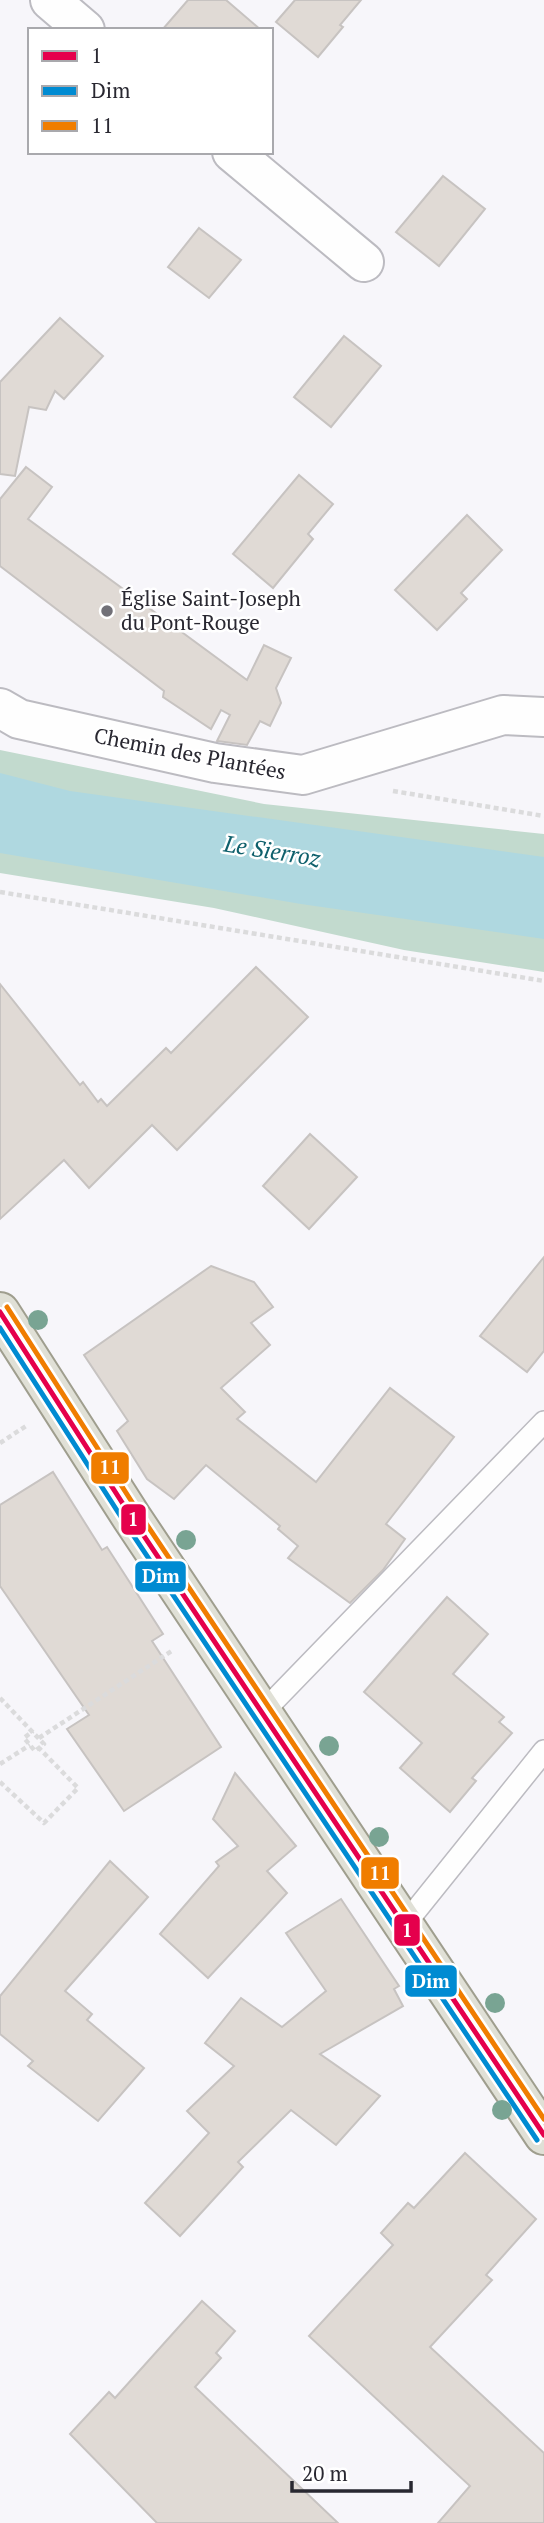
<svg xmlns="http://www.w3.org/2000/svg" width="544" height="2523" font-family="'PT Serif',serif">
  <rect width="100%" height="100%" fill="#f7f6fa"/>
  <polygon fill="#c2dace" points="0,750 264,804 544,834 544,972 404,950 214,908 0,873"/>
  <polygon fill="#afd8e0" points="0,773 70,791 544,857 544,939 301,904 0,853"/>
  <g fill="#e0dad5" stroke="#c7c3c1" stroke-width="2">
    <polygon points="188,0 226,0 261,30 162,30"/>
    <polygon points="295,0 361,0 340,25 343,27 318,57 276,22"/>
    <polygon points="443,176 485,209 439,266 396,232"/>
    <polygon points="199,228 241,260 209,298 168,267"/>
    <polygon points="60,318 103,356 64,399 55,391 46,410 29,407 15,476 0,474 0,382"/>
    <polygon points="344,336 381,366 331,427 294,397"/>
    <polygon points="26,467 52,487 28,519 247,680 264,645 291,658 276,688 281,703 270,726 260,721 247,745 217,741 230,715 221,710 211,729 163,697 164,691 0,566 0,499"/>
    <polygon points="299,475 333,504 308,534 313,539 273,588 233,554"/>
    <polygon points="467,515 502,550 461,593 467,599 437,630 395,590"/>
    <polygon points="256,967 308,1017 177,1150 152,1125 89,1188 64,1160 0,1219 0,984 80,1085 83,1082 98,1102 101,1099 107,1106 166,1048 171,1053"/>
    <polygon points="310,1134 357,1177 309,1229 263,1186"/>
    <polygon points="544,1257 544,1351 527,1372 480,1336"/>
    <polygon points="211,1266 254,1282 273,1307 251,1323 270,1345 221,1388 245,1412 237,1419 316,1482 390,1388 454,1437 386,1524 405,1539 383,1570 350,1603 288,1558 298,1546 278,1529 280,1526 206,1465 174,1499 147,1479 117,1431 128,1421 84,1355"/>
    <polygon points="53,1472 102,1550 107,1547 163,1634 152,1641 221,1747 124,1811 67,1729 89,1715 0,1586 0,1505"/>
    <polygon points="447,1597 488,1634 453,1674 504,1717 499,1722 512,1733 472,1778 476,1781 450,1812 400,1768 422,1743 364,1692"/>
    <polygon points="235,1773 296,1846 267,1871 287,1893 208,1978 160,1934 219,1866 216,1862 238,1846 213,1819"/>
    <polygon points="110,1861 148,1897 65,1991 92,2014 87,2020 144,2068 98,2121 28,2066 33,2061 0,2034 0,1996"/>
    <polygon points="341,1899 399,1986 394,1989 403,2006 320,2054 380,2096 336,2145 291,2110 238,2162 243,2167 180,2236 145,2203 209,2133 187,2111 234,2066 205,2043 241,1998 282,2027 326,1991 286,1933"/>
    <polygon points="465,2153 536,2219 486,2275 492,2280 430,2347 544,2453 544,2523 438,2523 470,2486 309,2336 393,2245 381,2233 408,2203 414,2208"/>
    <polygon points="202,2301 235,2331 216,2353 221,2358 195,2387 338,2523 157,2523 70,2434 109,2392 115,2398"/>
  </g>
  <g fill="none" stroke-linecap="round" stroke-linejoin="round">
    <g stroke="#bcbbc1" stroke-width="24">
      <g id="service">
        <polyline points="262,1713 544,1422"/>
        <polyline points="405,1924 544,1751"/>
      </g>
    </g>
    <g stroke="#bcbbc1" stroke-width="42">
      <g id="minor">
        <polyline points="50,0 85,30"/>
        <polyline points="232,152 364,262"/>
        <polyline points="0,708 19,719 215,763 303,775 503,715 544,717"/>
      </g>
    </g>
    <g stroke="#9f9e8e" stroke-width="42">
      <polyline id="primary" points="0,1312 132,1518 544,2135"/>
    </g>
    <g stroke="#dbdbdc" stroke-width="4.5" stroke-dasharray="5 3.5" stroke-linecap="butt">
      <polyline points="393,791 544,816"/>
      <polyline points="0,892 544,981"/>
      <polyline points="0,1443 26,1426"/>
      <polyline points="0,1698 44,1744 35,1751 24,1738 33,1731"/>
      <polyline points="39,1738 173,1650"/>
      <polyline points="0,1764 30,1745"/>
      <polyline points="0,1782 44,1823 78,1788 39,1748"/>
    </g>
    <use href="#service" stroke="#fefefe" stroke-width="21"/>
    <use href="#minor" stroke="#fefefe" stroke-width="38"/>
    <use href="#primary" stroke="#e0e0d6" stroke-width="38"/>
    <g stroke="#fff" stroke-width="10">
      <polyline id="bus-1" points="0,1312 132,1518 544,2135"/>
    </g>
    <g stroke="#fff" stroke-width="10">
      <polyline id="bus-2" points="0,1328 125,1523 537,2140"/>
    </g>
    <g stroke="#fff" stroke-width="10">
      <polyline id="bus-3" points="7,1307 139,1513 544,2119"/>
    </g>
    <use href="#bus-1" stroke="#e5004c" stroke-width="5"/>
    <use href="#bus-2" stroke="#008bd2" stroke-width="5"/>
    <use href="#bus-3" stroke="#f07d00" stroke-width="5"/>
  </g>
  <g fill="#79a493">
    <circle cx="38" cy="1320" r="10"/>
    <circle cx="186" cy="1540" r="10"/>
    <circle cx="329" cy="1746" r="10"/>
    <circle cx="379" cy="1837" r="10"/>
    <circle cx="495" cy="2003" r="10"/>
    <circle cx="502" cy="2110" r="10"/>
  </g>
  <circle fill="#717077" stroke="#fff" stroke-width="2.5" cx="107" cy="611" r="7"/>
  <g text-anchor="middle" stroke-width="5" stroke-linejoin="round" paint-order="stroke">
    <g font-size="21" fill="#292831" stroke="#fff" text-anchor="start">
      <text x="121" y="606">Église Saint-Joseph<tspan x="121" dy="24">du Pont-Rouge</tspan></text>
    </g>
    <g font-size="21" fill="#292831" stroke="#fff">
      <text transform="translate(190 754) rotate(11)" y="7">Chemin des Plantées</text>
    </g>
    <g font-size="23" font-style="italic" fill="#0f606c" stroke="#fff">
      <text transform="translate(272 851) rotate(9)" y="8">Le Sierroz</text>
    </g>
  </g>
  <g stroke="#fff" stroke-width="2.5">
    <rect x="90" y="1451" width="40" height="34" rx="7" fill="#f07d00"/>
    <rect x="120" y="1503" width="27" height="33" rx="7" fill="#e5004c"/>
    <rect x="134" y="1560" width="53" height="33" rx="7" fill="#008bd2"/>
    <rect x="360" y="1856" width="40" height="34" rx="7" fill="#f07d00"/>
    <rect x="393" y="1913" width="28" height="34" rx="7" fill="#e5004c"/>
    <rect x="404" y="1964" width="54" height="34" rx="7" fill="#008bd2"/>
  </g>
  <g font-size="19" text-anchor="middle" font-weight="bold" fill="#fff">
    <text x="110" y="1474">11</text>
    <text x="133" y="1526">1</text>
    <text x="161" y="1583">Dim</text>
    <text x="380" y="1880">11</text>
    <text x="407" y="1937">1</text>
    <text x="431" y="1988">Dim</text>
  </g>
  <rect x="28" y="28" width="245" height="126" fill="#ffffff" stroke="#a9a9ad" stroke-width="2"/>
  <rect x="42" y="51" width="35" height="10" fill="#e5004c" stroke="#a9a9ad" stroke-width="2"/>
  <text x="91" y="63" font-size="21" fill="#292831">1</text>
  <rect x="42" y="86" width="35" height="10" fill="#008bd2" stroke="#a9a9ad" stroke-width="2"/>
  <text x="91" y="98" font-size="21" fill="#292831">Dim</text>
  <rect x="42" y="121" width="35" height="10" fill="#f07d00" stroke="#a9a9ad" stroke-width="2"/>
  <text x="91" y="133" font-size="21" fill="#292831">11</text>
  <path d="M292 2481v10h119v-10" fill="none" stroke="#292831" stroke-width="3.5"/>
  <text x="302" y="2481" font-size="21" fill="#292831" stroke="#ffffff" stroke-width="5" paint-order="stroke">20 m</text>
</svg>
